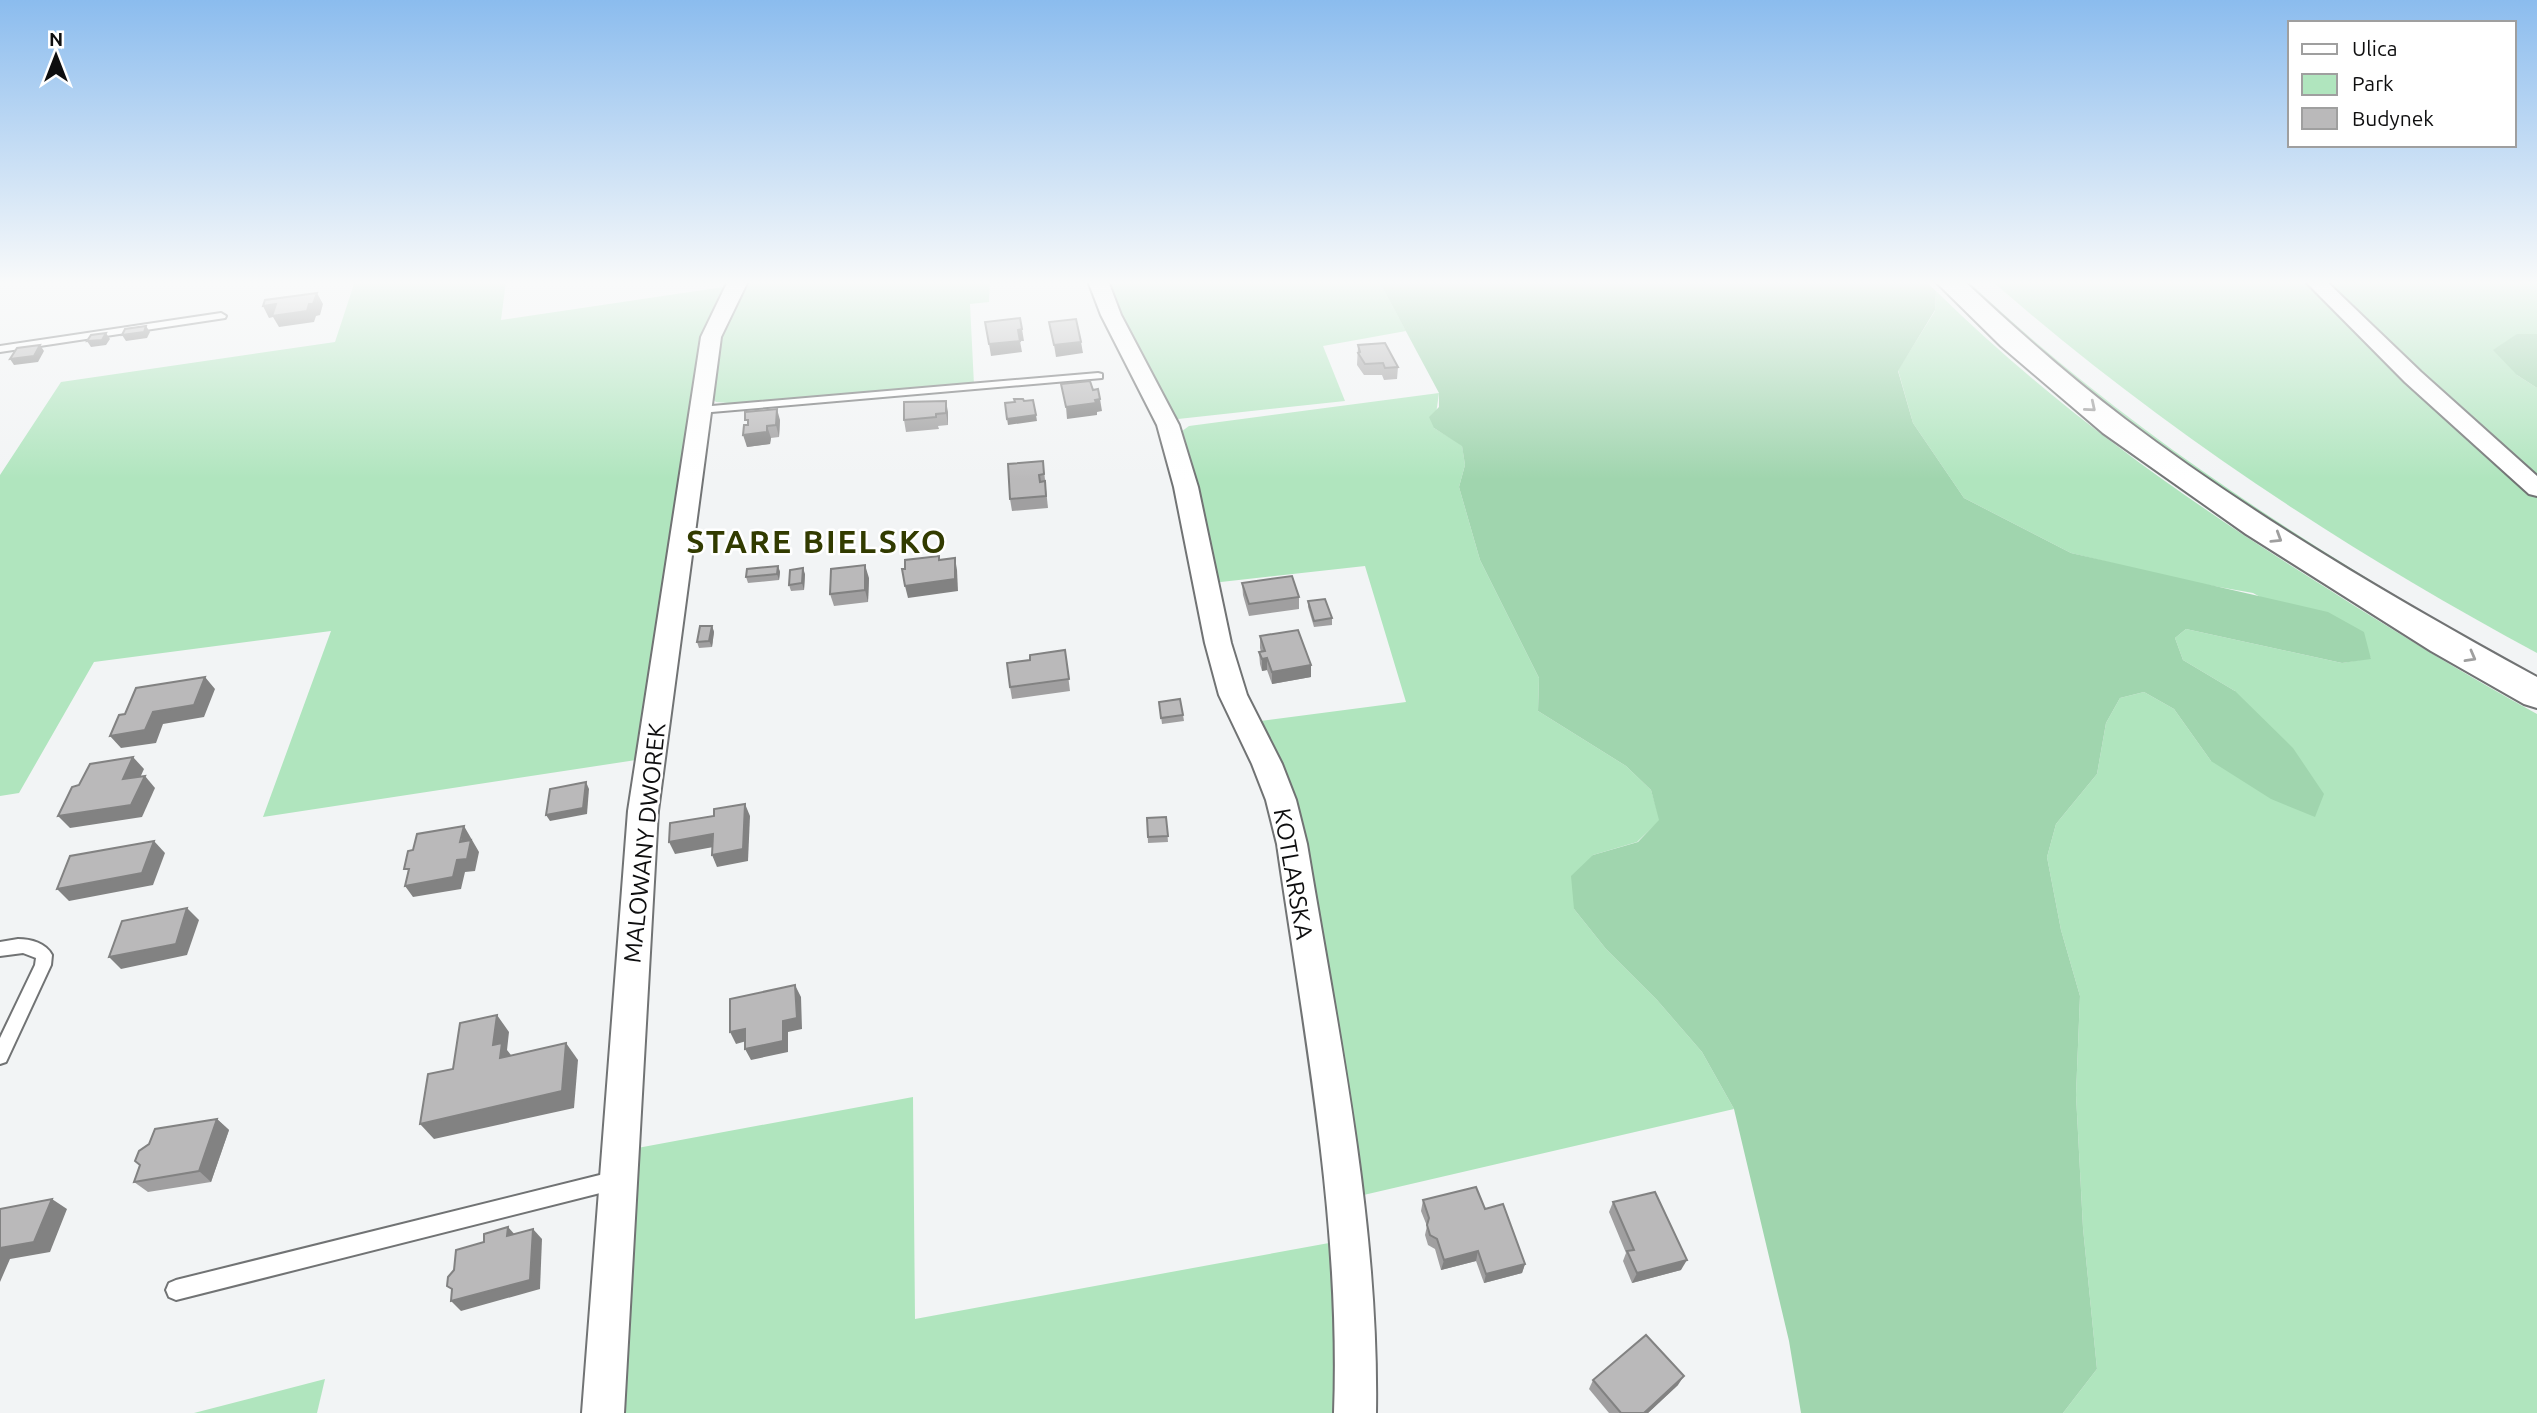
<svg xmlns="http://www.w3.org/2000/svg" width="2537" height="1413" font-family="Ubuntu,sans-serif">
  <rect width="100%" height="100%" fill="#f2f4f5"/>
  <g fill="#b0e5be">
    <polygon points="355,281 506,281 501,320 730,286 648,685 636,760 263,817 331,631 94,662 19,793 0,796 0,475 61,382 335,342"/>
    <polygon points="744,281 990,281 989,302 970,304 974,385 739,404 716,402 709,396 718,340"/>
    <polygon points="1103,281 1379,281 1406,331 1323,346 1345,401 1178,419 1171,415"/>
    <path d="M 1960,281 L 1968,281 C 2136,441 2335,564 2537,677 L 2537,684 L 2283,532 L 2114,413 Z"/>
    <path d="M 1992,281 L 2311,281 L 2537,493 L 2537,653 C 2342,548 2159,427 1992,281 Z"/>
    <polygon points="2319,281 2537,281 2537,334 2517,334 2517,375 2537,388 2537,484"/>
    <path d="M 1936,291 C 2054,407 2188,502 2328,589 C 2397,633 2466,675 2537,714 L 2537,1413 L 2063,1413 L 2097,1369 L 2083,1228 L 2076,1095 L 2080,996 L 2061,930 L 2047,857 L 2056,824 L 2097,774 L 2106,723 L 2120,698 L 2144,692 L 2174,709 L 2211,761 L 2235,691 L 2183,660 L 2175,638 L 2186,629 L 2342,663 L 2371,658 L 2253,593 L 2185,581 L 2071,553 L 1964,498 L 1913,423 L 1898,370 L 1935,311 Z"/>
    <polygon points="1439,393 1434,428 1462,445 1465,465 1459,487 1480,560 1539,678 1538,711 1626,766 1651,790 1660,820 1637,842 1593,855 1574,909 1606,949 1657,1000 1702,1052 1734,1109 1355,1197 1253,722 1406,702 1365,566 1212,583 1178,434 1189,426"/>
    <polygon points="913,1097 915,1319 1340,1241 1345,1413 614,1413 632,1149"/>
    <polygon points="325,1379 317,1413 194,1413"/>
  </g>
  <g fill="#a0d5ae">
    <polygon points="1379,281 1925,281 1936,291 1935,310 1898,371 1913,423 1964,498 2071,553 2328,612 2364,632 2371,659 2342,663 2186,629 2175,638 2183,660 2235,691 2293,748 2324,794 2315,817 2271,799 2211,761 2174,709 2144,692 2120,698 2106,723 2097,774 2056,824 2047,857 2061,930 2080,996 2076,1095 2083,1228 2097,1369 2063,1413 1801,1413 1789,1341 1734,1109 1702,1052 1657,1000 1606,949 1574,909 1571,876 1593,855 1638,842 1659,820 1651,790 1626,766 1538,711 1539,678 1480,560 1459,487 1465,465 1462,446 1434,428 1429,417 1439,407 1439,393"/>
    <polygon points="2517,334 2537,334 2537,388 2517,375 2493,350"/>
  </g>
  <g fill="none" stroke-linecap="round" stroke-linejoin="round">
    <g stroke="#717374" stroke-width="4">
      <g id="service">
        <polygon points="221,313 226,316 225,318 0,352 0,346"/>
        <polygon points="1098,373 1102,374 1102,378 700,413 694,410 700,407"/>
        <path d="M 18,939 C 31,939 46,943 52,955 L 51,965 L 6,1062 L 0,1064 L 0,1038 L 35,965 L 36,958 L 23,953 L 0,956 L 0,942 Z"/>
        <polygon points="616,1171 623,1174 625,1180 623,1186 616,1189 176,1300 169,1297 166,1290 169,1283 176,1280"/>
      </g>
    </g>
    <g stroke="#717374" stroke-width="4">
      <g id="minor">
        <polygon points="728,281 748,281 721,337 658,811 624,1413 582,1413 628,811 701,337"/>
        <path d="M 1088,281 L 1108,281 L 1121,315 L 1179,425 L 1198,487 L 1231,643 L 1247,695 L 1282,764 L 1296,800 L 1307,844 C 1338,1032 1379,1222 1376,1413 L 1334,1413 C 1341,1222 1304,1032 1277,844 L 1266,800 L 1252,764 L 1219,695 L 1205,643 L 1174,487 L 1157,425 L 1101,315 Z"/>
        <polygon points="2305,281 2326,281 2421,372 2537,476 2537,496 2529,494 2405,382"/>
      </g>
    </g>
    <g stroke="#717374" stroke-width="4">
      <path id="secondary" d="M 1935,281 L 1964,281 C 2016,329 2068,376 2125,419 C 2251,515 2398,601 2537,677 L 2537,708 L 2524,704 L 2431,651 L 2246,534 L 2103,433 L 2001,346 Z"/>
    </g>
    <use href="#service" fill="#fff" fill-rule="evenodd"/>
    <use href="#minor" fill="#fff" fill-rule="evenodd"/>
    <use href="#secondary" fill="#fff" fill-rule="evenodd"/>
  </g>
  <g fill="#a09fa0">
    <polygon points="1358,345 1398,367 1397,379 1384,380 1382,375 1364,375 1357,365"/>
    <polygon points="948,412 948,425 938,426 939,429 906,432 904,420"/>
    <polygon points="780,420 779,437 771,438 770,444 747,447 744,425"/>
    <polygon points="1043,461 1048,508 1012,511 1010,499"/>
    <polygon points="778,566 780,572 779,580 748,583 746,577"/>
    <polygon points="805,574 804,590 791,591 789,585"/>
    <polygon points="869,578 868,602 834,606 830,594"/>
    <polygon points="1242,583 1299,597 1299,609 1249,616 1243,595"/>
    <polygon points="1308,601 1332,618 1332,625 1314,627 1308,607"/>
    <polygon points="712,626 714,632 712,647 699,648 697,642"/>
    <polygon points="1260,636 1311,677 1272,684 1267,670 1262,671 1260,664 1259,652 1261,652 1260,648"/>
    <polygon points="1065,650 1070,691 1012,699 1010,687 1030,660"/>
    <polygon points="1159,702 1183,715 1184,721 1162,724"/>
    <polygon points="1166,817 1168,842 1148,843 1147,818"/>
    <polygon points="217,1119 229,1130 211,1182 148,1192 134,1182"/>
    <polygon points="1423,1200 1485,1209 1525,1264 1522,1273 1484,1283 1476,1261 1441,1270 1435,1249 1428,1245 1425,1235 1427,1226 1421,1211"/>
    <polygon points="1613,1202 1681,1270 1632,1283 1623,1261 1626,1253 1609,1212"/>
    <polygon points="1593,1380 1678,1385 1648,1413 1609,1413 1589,1389"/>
  </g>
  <g fill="#828282">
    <polygon points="317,293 323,304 320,315 316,316 314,322 279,327 273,317 269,318 263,306 276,304 309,304"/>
    <polygon points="146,326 150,332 147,338 126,341 122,335"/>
    <polygon points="1022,329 1024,341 1020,341 1022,352 991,356 989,344 1018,330"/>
    <polygon points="106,333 110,339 106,345 91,347 87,341"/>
    <polygon points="1081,342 1083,353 1056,357 1054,345"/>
    <polygon points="40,345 44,351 38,362 14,365 10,359"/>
    <polygon points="1100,399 1102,411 1097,412 1097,415 1067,419 1066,407"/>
    <polygon points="946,401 948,412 948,425 946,413"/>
    <polygon points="777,409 780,420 779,437 776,425"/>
    <polygon points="1036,415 1037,421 1008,425 1007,419"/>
    <polygon points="767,426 771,438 770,444 747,447 743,435"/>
    <polygon points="955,558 957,570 958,591 908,598 905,586"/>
    <polygon points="865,565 869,578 868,602 865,590"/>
    <polygon points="778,566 780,572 779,580 777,574"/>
    <polygon points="803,568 805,574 804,590 802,583"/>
    <polygon points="712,626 714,632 712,647 709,641"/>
    <polygon points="1267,658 1267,670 1262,671 1262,659"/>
    <polygon points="1311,665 1311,677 1272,684 1272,672"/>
    <polygon points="205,677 215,689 204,717 163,724 156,743 121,748 110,736 153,712"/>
    <polygon points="133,757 144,769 134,791 123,779"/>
    <polygon points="145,776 155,788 142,817 70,828 58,816"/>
    <polygon points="586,782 589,789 587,814 550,821 546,815"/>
    <polygon points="745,804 750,816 748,861 717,867 712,855"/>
    <polygon points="464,826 479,852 475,871 465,872 461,889 413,897 405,886 457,860"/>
    <polygon points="713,834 719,846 675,854 669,842"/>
    <polygon points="154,841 165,853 153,885 69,901 57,889"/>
    <polygon points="187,908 199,920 187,955 121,969 109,957"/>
    <polygon points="795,985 801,997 802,1029 788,1032 788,1052 751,1060 745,1049 783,1021"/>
    <polygon points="497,1015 509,1032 507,1050 514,1059 500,1058 493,1045"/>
    <polygon points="745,1029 750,1040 736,1044 730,1032"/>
    <polygon points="566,1043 578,1060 574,1108 434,1139 420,1124"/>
    <polygon points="217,1119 229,1130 211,1182 199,1171"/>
    <polygon points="52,1199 67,1209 50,1252 10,1259 0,1282 0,1248"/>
    <polygon points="508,1227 517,1237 507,1236"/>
    <polygon points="533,1229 542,1239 540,1289 461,1311 451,1301"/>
    <polygon points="1478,1251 1476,1261 1441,1270 1444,1260"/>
    <polygon points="1687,1260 1681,1270 1632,1283 1637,1273"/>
    <polygon points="1525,1264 1522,1273 1484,1283 1486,1274"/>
    <polygon points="1684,1376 1678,1385 1648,1413 1644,1413"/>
  </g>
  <g fill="#bab9ba" stroke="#828282" stroke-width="2">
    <polygon points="317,293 313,304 309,304 307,311 272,316 276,304 263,306 265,300"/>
    <polygon points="1020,318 1022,329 1018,330 1020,341 989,344 985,322"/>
    <polygon points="1076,319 1081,342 1054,345 1049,322"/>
    <polygon points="146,326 144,332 122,335 125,329"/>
    <polygon points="106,333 102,340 87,341 91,335"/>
    <polygon points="1385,343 1398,367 1385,368 1383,363 1365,364 1358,353 1360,352 1358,345"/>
    <polygon points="40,345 34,356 10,359 17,348"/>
    <polygon points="1090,381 1093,390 1098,389 1100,399 1095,400 1096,403 1066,407 1061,384"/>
    <polygon points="1014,399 1023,399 1024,401 1033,400 1036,415 1007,419 1005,403 1015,402"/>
    <polygon points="946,401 946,413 936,414 936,417 904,420 904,402"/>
    <polygon points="777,409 776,425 767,426 767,432 743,435 744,425 748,425 748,420 745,420 745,412"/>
    <polygon points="1043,461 1044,474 1039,475 1040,482 1045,481 1046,496 1010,499 1008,464"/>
    <polygon points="939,556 939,560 955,558 955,579 905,586 902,569 905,569 905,560"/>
    <polygon points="865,565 865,590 830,594 831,569"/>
    <polygon points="778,566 777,574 746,577 747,569"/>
    <polygon points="803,568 802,583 789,585 790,570"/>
    <polygon points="1292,576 1299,597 1249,604 1242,583"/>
    <polygon points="1325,599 1332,618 1314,621 1308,601"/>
    <polygon points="700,626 712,626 709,641 697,642"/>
    <polygon points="1298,630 1311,665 1272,672 1267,658 1262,659 1259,652 1265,651 1260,636"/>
    <polygon points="1065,650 1069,679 1010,687 1007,663 1030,660 1030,655"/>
    <polygon points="205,677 194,705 153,712 145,730 110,736 119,715 125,714 136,688"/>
    <polygon points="1180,699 1183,715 1161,718 1159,702"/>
    <polygon points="133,757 123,779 145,776 131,805 58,816 72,787 79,785 90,764"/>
    <polygon points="586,782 583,808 546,815 550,789"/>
    <polygon points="745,804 743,849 712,855 713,834 669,842 670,823 714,816 714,809"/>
    <polygon points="1166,817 1168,836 1148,837 1147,818"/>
    <polygon points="464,826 460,842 471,840 467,859 457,860 453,877 405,886 409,869 404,869 408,851 413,850 417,834"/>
    <polygon points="154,841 142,873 57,889 70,856"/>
    <polygon points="187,908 176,944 109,957 122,921"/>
    <polygon points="795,985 797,1018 783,1021 783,1041 745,1049 745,1029 730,1032 730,999"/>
    <polygon points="497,1015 493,1045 502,1043 500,1058 566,1043 562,1091 420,1124 428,1074 453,1069 460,1023"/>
    <polygon points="217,1119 199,1171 134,1182 140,1165 135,1161 139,1151 149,1144 155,1129"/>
    <polygon points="1476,1187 1485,1209 1503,1204 1525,1264 1486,1274 1478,1251 1444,1260 1437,1239 1430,1235 1427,1225 1429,1218 1423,1200"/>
    <polygon points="1655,1192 1687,1260 1637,1273 1627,1251 1634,1250 1613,1202"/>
    <polygon points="52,1199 34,1242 0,1248 0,1209"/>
    <polygon points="508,1227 507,1236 533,1229 530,1280 451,1301 452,1289 447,1286 448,1277 454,1270 456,1250 484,1242 484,1234"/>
    <polygon points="1646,1335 1684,1376 1644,1413 1621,1413 1593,1380"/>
  </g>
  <defs><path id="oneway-chevron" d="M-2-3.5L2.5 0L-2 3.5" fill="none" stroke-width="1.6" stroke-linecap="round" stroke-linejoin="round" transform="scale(1.75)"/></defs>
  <g stroke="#9f9f9f">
    <use href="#oneway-chevron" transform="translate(2091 407) rotate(40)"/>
    <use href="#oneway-chevron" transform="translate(2277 538) rotate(32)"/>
    <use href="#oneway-chevron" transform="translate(2471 657) rotate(29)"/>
  </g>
  <linearGradient id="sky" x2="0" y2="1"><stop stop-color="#8bbcee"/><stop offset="0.59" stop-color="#f9fafa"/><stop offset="1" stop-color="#f9fafa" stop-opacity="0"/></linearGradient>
  <rect width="2537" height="479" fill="url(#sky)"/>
  <g text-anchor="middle" stroke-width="5" stroke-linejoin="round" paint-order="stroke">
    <g font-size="24" fill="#0e0e0f" stroke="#fff">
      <text transform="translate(645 843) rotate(-84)" y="8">MALOWANY DWOREK</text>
      <text transform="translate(1293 874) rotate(80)" y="8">KOTLARSKA</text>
    </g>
    <g font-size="32" font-weight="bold" letter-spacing="2" fill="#323b00" stroke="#fff">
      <text x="817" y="553">STARE BIELSKO</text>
    </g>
  </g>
  <rect x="2288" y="21" width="228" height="126" fill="#ffffff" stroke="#9f9f9f" stroke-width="2"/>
  <rect x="2302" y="44" width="35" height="10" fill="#ffffff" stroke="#9f9f9f" stroke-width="2"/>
  <text x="2352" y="56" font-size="21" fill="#0e0e0f">Ulica</text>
  <rect x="2302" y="74" width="35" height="21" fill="#b0e5be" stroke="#9f9f9f" stroke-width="2"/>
  <text x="2352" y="91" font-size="21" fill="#0e0e0f">Park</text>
  <rect x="2302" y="108" width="35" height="21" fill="#bab9ba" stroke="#9f9f9f" stroke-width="2"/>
  <text x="2352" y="126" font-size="21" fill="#0e0e0f">Budynek</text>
  <g transform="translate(56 56)" stroke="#ffffff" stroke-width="5" paint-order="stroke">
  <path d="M0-5L12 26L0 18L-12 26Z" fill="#0e0e0f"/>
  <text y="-10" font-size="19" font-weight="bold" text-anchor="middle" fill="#0e0e0f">N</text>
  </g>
</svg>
